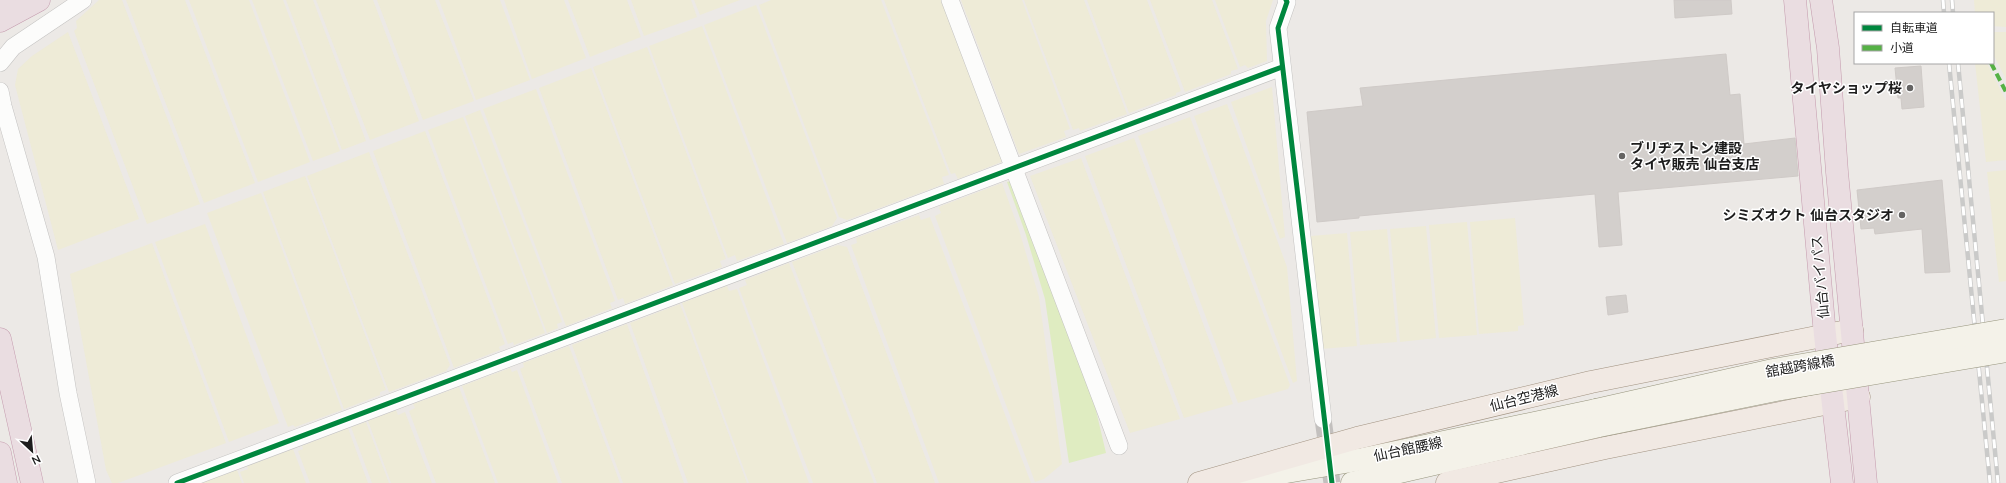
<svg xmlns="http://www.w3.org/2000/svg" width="2006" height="483" font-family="Mulish,'Noto Sans JP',sans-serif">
  <rect width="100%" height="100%" fill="#ece9e6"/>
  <g fill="#eeebd7">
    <polygon points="99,0 122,0 200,204 147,224 74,31 77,28 76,21"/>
    <polygon points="126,0 185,0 255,183 204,203"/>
    <polygon points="189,0 249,0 310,162 258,182"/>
    <polygon points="252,0 283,0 340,151 313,161"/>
    <polygon points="286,0 313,0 366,141 342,150"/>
    <polygon points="316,0 373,0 419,121 370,140"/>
    <polygon points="377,0 435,0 474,101 423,120"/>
    <polygon points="439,0 500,0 530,80 476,100"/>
    <polygon points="504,0 564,0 586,58 532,79"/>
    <polygon points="568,0 627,0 641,37 590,57"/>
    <polygon points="631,0 691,0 697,17 644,36"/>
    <polygon points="694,0 740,0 700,15"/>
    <polygon points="771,0 881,0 949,175 942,177 944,184 847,220 839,217 759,5"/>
    <polygon points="884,0 943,0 1004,161 958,179 955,173 951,174"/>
    <polygon points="961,0 1022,0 1070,129 1064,131 1066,137 1019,154"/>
    <polygon points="1024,0 1084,0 1127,114 1080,131 1079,128 1073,130"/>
    <polygon points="1087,0 1147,0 1181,91 1176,93 1176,95 1129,113"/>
    <polygon points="1150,0 1212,0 1238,69 1231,71 1231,74 1185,92"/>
    <polygon points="1215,0 1273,0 1266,21 1267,61 1248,68 1245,65 1240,67"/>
    <polygon points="1974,0 2006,0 2006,27 1993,26 1993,13 1975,13"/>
    <polygon points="756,5 837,218 832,226 787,243 704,25"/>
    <polygon points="702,26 784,244 737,261 735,255 728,258 649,46"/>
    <polygon points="68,32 139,219 58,250 15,85 18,69 32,56"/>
    <polygon points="1993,32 2006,32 2006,79 1993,54"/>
    <polygon points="647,47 726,259 720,261 722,267 675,284 593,67"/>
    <polygon points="1975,63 1987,63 2006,101 2006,160 1986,162"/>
    <polygon points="591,68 673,285 625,304 623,298 618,300 539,88"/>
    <polygon points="1272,87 1285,237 1280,239 1231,102"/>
    <polygon points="536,89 615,301 610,303 612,308 566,326 483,109"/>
    <polygon points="1227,104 1287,267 1297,381 1293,383 1194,116"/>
    <polygon points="480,110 562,322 557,324 558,328 547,333 465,116"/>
    <polygon points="463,117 545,333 514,345 513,342 508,344 428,130"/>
    <polygon points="1190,117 1290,385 1288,389 1238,403 1138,136"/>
    <polygon points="425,131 505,344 499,347 500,350 454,368 373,151"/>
    <polygon points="1134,138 1233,404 1184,418 1085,156"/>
    <polygon points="369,152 450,365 446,371 389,392 307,176"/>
    <polygon points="1081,158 1180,419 1130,433 1030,176"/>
    <polygon points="2006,170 2006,281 1999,282 1987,172"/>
    <polygon points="305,176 386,390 380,392 380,395 344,409 263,192"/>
    <polygon points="1002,183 1019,230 1039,297 1062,464 1044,479 1035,482 935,216 941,213 939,208 941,206"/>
    <polygon points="261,193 342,410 295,427 293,425 288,427 207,213"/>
    <polygon points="919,215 921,220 930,217 1031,483 939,483 851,245 857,243 856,238"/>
    <polygon points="1515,218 1524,325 1518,326 1518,331 1479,334 1470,222"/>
    <polygon points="1467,222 1477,335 1439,338 1429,225"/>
    <polygon points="205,224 279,423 229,442 155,242"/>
    <polygon points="1426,226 1436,338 1400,342 1390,229"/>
    <polygon points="1387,229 1397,342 1360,345 1350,232"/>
    <polygon points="1347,233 1357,346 1321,349 1311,236"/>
    <polygon points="152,243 226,443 118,483 112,483 106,470 70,274"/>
    <polygon points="838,245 847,247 935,483 877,483 792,262"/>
    <polygon points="789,263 874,483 813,483 739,288 747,285 745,280"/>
    <polygon points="727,286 729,291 737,289 809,483 749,483 682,303"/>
    <polygon points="680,304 747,483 688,483 630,323"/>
    <polygon points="627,324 684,483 623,483 572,345"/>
    <polygon points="569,346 620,483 562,483 520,369 524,367 523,363"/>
    <polygon points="510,368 512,372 517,370 558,483 498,483 462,386"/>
    <polygon points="459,387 495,483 436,483 409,411 415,408 413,404"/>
    <polygon points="396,410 398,415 405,412 432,483 391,483 368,421"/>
    <polygon points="366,422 389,483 372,483 351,427"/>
    <polygon points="348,428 368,483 310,483 298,451 303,449 302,446"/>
    <polygon points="293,449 306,483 244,483 240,472 248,469 247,466"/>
    <polygon points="237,470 242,483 202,483"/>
  </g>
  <polygon fill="#dfecc1" points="1013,180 1090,385 1106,453 1069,463 1045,299 1026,235 1007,182"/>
  <g fill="#d3cfcc" stroke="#cfcac7">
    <polygon points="1674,0 1731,0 1732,14 1675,18"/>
    <polygon points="1726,54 1730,95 1740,94 1744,144 1795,138 1798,176 1618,192 1622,245 1599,247 1595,194 1359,216 1359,218 1317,222 1307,112 1363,106 1360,88"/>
    <polygon points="1921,66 1924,107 1902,109 1901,98 1898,98 1895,68"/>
    <polygon points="1942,180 1950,272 1925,273 1922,229 1875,234 1874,228 1861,229 1857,190"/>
    <polygon points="1626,295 1628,312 1608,315 1606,297"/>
  </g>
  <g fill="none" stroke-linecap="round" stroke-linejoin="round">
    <polyline stroke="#c3c0be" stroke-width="17" stroke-dasharray="17 8" stroke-linecap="butt" points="1323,419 1332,483"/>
    <g stroke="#c4c3c2" stroke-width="18">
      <g id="street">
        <polyline points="950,0 1119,446"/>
        <polyline points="1286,0 1287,2 1278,28 1323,419"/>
        <polyline points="0,63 13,47 83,0"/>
        <polyline points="0,91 3,106 46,257 68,393 87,483"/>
        <polyline points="177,483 1282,67"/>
      </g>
    </g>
    <g stroke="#97957d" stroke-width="23">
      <g id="secondary">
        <polyline points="1239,480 1363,459 1596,410"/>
        <polyline points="1352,483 1599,426"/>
      </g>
    </g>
    <g stroke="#a29382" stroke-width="23">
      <g id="primary">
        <polyline points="1199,483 1357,438 1591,382 1852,330"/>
        <polyline points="1447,483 1605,448 1859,397"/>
      </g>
    </g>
    <g stroke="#c49aad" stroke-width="23">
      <g id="highway">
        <polyline points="1795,0 1825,335 1842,483"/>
        <polyline points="1821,0 1828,48 1837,172 1866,483"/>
        <polyline points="0,3 6,0"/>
        <polyline points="0,21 39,0"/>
        <polyline points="0,339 32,483"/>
        <polyline points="0,453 6,483"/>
      </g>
    </g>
    <use href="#street" stroke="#fcfcfb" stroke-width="17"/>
    <use href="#secondary" stroke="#f4f2e9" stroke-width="22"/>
    <use href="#primary" stroke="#f1e9e3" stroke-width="22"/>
    <use href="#highway" stroke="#eadde1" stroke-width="22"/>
    <g stroke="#cacac9" stroke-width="4.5">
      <g id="rail">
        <polyline points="1943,0 1944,13"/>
        <polyline points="1952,0 1953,13"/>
        <polyline points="1949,63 1990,483"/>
        <polyline points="1958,63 1998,483"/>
      </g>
    </g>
    <use href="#rail" stroke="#fff" stroke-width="3" stroke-dasharray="9" stroke-linecap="butt"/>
    <g stroke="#97957d" stroke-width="23" stroke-linecap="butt">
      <g id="secondary-bridge">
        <polyline points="1596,410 1773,370 2006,330"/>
        <polyline points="1599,426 1776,390 2006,351"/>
      </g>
    </g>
    <use href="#secondary-bridge" stroke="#f4f2e9" stroke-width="22"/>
    <polyline stroke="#55b145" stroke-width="4" stroke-dasharray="8 4" stroke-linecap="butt" points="1991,63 2006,92"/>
    <g stroke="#fff" stroke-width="8">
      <g id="cycleway">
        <polyline points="1286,0 1287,2 1278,28 1332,483"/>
        <polyline points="177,483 1282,67"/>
      </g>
    </g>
    <use href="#cycleway" stroke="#00873e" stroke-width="5"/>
  </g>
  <g fill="#656463" stroke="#fff" stroke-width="1.5">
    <circle cx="1910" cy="88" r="4"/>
    <circle cx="1622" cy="156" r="4"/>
    <circle cx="1902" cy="215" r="4"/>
  </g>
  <g text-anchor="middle" stroke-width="3" stroke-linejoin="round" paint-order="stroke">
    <g font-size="14" font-weight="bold" fill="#1d1d1d" stroke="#fff" text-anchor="end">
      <text x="1902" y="93">タイヤショップ桜</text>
      <text x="1630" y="153" text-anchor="start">ブリヂストン建設<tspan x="1630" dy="16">タイヤ販売 仙台支店</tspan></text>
      <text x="1894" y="220">シミズオクト 仙台スタジオ</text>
    </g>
    <g font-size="14" fill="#1d1d1d" stroke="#fff">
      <text transform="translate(1820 277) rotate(-95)" y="5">仙台バイパス</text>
      <text transform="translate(1800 366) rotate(-10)" y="5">舘越跨線橋</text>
      <text transform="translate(1524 398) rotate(-14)" y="5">仙台空港線</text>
      <text transform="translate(1408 449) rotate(-12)" y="5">仙台館腰線</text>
    </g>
  </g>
  <rect x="1854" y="12" width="140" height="52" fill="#ffffff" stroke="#a5a5a5"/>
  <rect x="1862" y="25" width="20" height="6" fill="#00873e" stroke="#a5a5a5"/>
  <text x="1890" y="32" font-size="12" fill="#1d1d1d">自転車道</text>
  <rect x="1862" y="45" width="20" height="6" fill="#55b145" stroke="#a5a5a5"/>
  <text x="1890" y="52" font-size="12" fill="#1d1d1d">小道</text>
  <g transform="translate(32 451) rotate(154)" stroke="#ffffff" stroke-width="3" paint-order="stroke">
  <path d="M0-3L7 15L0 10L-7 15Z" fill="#1d1d1d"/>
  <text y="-6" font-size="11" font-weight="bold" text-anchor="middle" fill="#1d1d1d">N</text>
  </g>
</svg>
